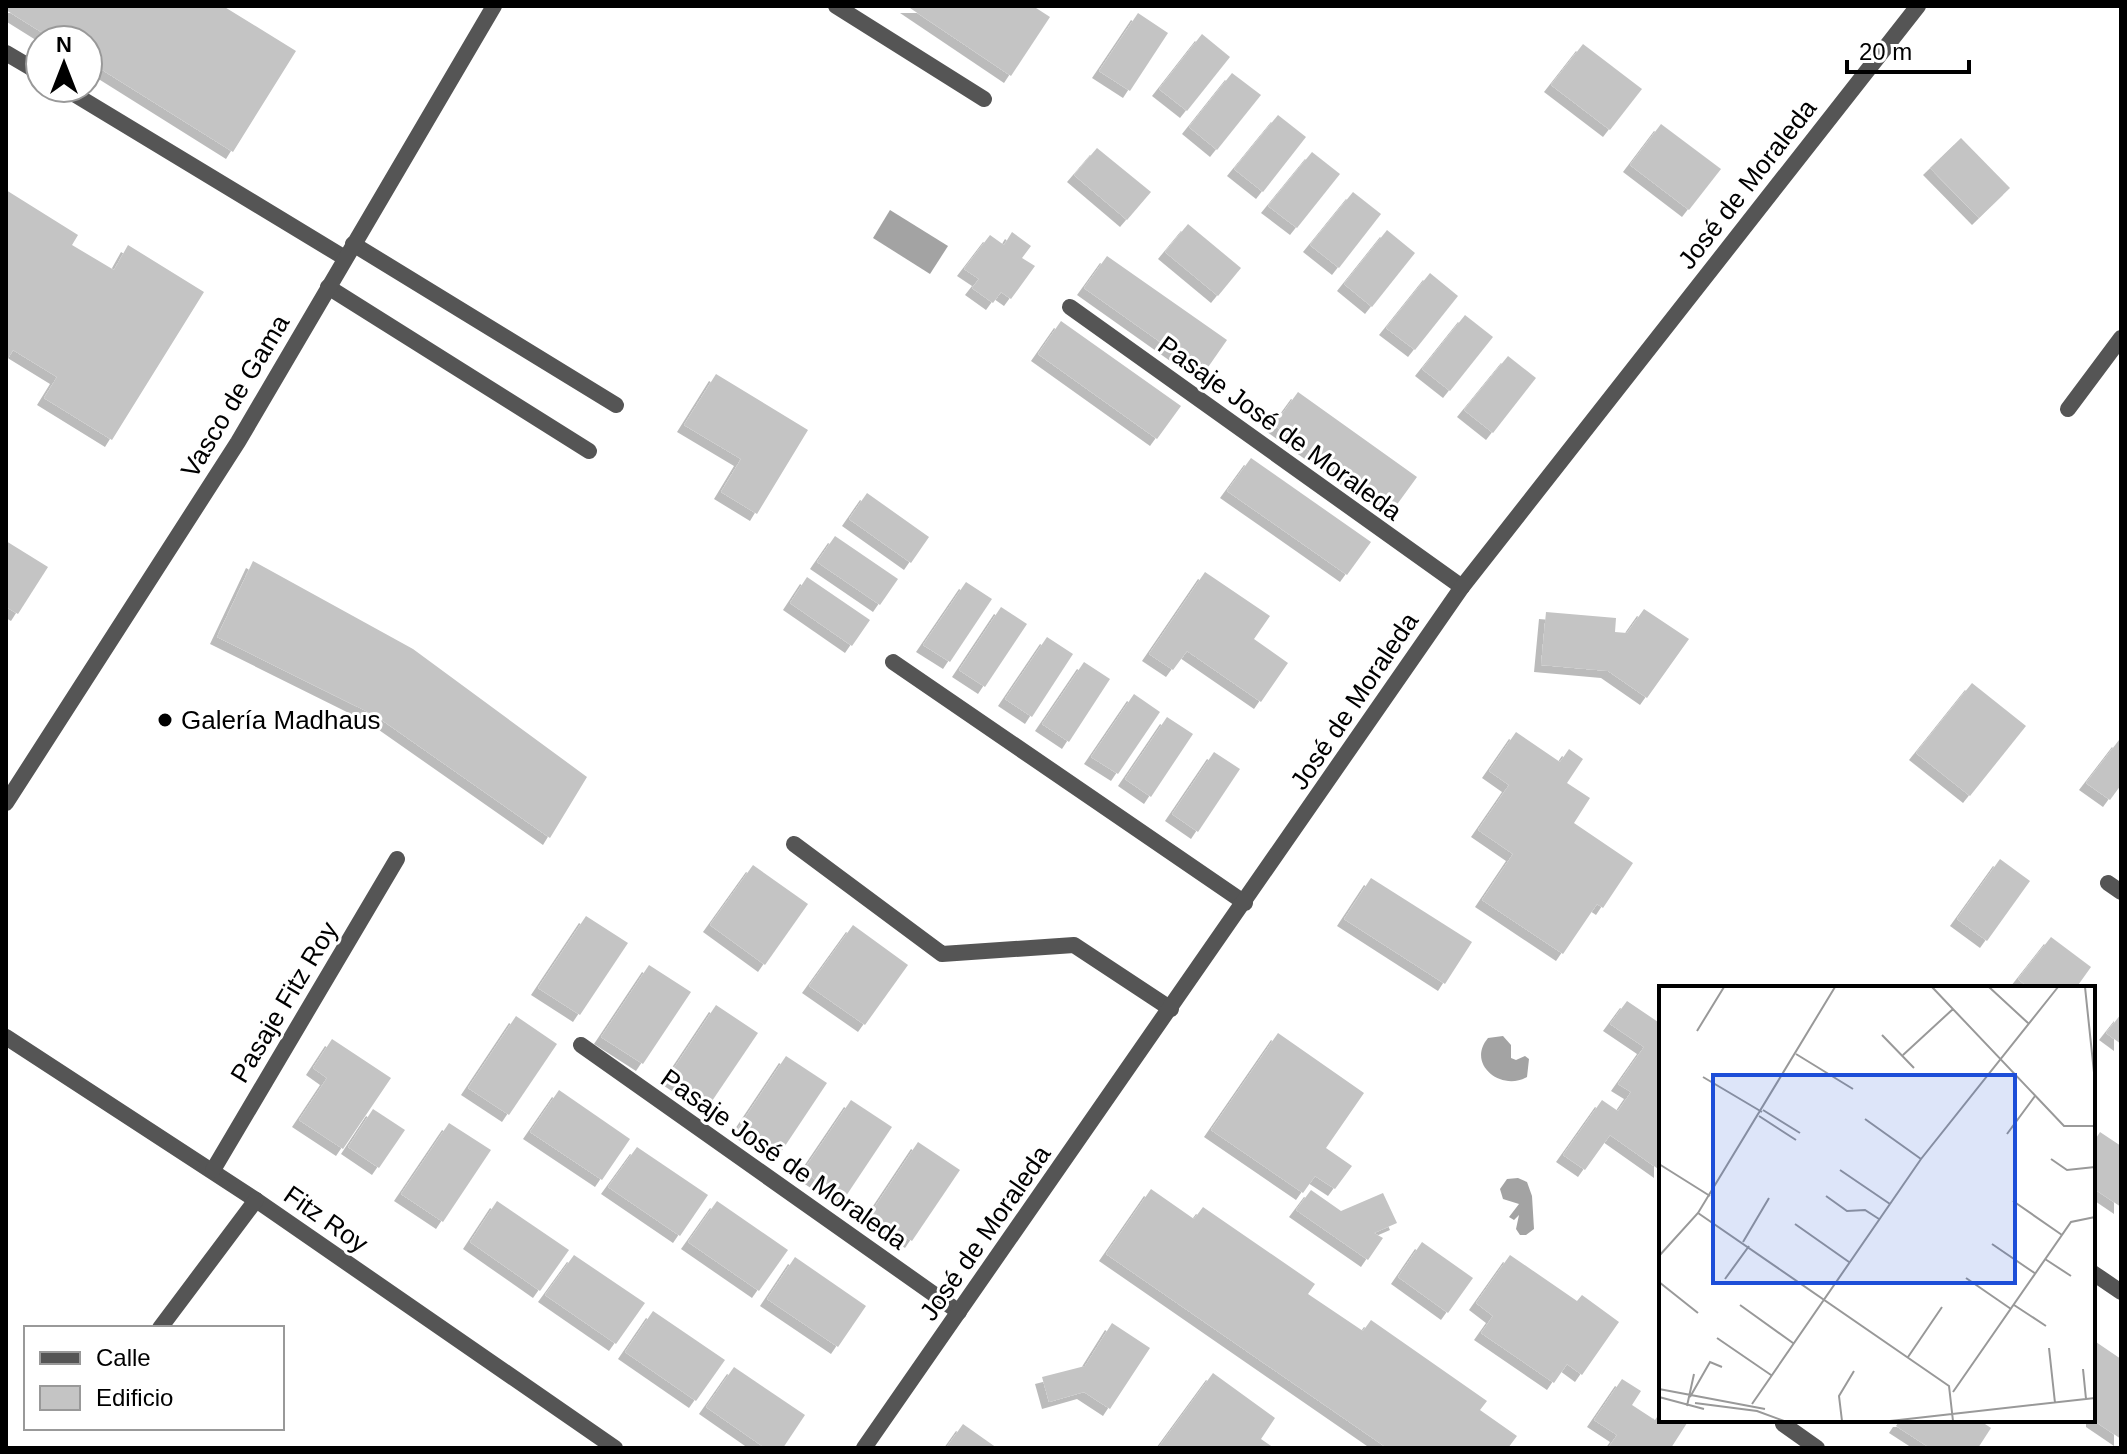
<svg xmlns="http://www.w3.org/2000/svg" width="2127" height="1454" font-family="Helvetica,sans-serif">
  <defs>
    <filter id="shadow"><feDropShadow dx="-7" dy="7" stdDeviation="0" flood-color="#0004"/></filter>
  </defs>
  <rect width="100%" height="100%" fill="#fff"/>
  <g fill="#a3a3a3">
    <polygon points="890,210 948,246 930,274 873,238"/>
    <path d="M 1503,1036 L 1511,1045 L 1511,1058 L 1516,1060 L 1525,1056 L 1529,1059 L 1527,1077 C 1501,1092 1466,1064 1488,1038 Z"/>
    <polygon points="1518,1178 1527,1182 1532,1196 1534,1229 1526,1235 1520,1235 1516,1229 1519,1215 1514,1220 1509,1217 1519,1204 1503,1199 1500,1189 1507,1179"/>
  </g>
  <g fill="#c4c4c4" filter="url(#shadow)">
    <polygon points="6,6 223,6 296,51 233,152 88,61 88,40 54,40 6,10"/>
    <polygon points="907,6 1033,6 1050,17 1011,76"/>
    <polygon points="1138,13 1168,33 1130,91 1099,71"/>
    <polygon points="1202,34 1230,57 1187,111 1159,89"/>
    <polygon points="1583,44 1642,89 1610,130 1551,85"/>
    <polygon points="1232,73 1261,95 1217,150 1189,127"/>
    <polygon points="1278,115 1306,137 1263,192 1234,169"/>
    <polygon points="1661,124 1721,169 1689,210 1630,165"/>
    <polygon points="1961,138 2010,188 1979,218 1930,168"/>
    <polygon points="1097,148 1151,192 1127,220 1074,175"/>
    <polygon points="1312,152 1340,174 1297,228 1268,206"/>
    <polygon points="6,190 78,235 72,245 114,270 128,245 204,292 112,440 44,398 57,377 13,350 6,362"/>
    <polygon points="1353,192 1381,214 1339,268 1310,245"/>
    <polygon points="1188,224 1241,268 1218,296 1165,252"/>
    <polygon points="1387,230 1415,253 1372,307 1344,284"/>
    <polygon points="1012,232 1031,246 1022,258 1035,266 1011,299 1001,292 993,303 972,288 979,279 964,269 990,235 1004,245"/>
    <polygon points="1107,256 1227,340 1204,373 1084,288"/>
    <polygon points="1430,273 1458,296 1415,350 1386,328"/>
    <polygon points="1465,315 1493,337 1450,391 1422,369"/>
    <polygon points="1061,321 1181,406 1157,439 1038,354"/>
    <polygon points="1508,356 1536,378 1493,433 1464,410"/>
    <polygon points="716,374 808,430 757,514 721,492 741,459 684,425"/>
    <polygon points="1298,392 1417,477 1393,510 1274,425"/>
    <polygon points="1251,458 1371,542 1347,575 1227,491"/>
    <polygon points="867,493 929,537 911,563 849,519"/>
    <polygon points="835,536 898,579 880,605 817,562"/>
    <polygon points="6,541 48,567 18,614 6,607"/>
    <polygon points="253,561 413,649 587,777 550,838 376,716 217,637"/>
    <polygon points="1205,572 1270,616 1254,639 1288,663 1261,702 1187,651 1173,670 1149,654"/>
    <polygon points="807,577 870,620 852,646 790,603"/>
    <polygon points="966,582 992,599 950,662 923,645"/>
    <polygon points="1001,607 1027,624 985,687 959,670"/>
    <polygon points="1644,609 1689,639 1647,698 1608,671 1541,665 1546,612 1616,618 1615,632 1627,633"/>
    <polygon points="1047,637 1073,654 1032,717 1005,699"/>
    <polygon points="1084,662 1110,679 1069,742 1042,724"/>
    <polygon points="1972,683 2026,726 1970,796 1916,753"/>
    <polygon points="1134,694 1160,712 1118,774 1091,757"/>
    <polygon points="1167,717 1193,734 1151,797 1125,779"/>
    <polygon points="1516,732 1560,762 1569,749 1583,759 1567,783 1590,798 1574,823 1633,863 1603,908 1597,904 1563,954 1482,900 1513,854 1478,830 1509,785 1489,771"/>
    <polygon points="2119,740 2121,742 2121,785 2110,800 2086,783"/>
    <polygon points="1214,752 1240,769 1198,832 1172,814"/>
    <polygon points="2000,859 2030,881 1987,941 1957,919"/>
    <polygon points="753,865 808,904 765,965 710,925"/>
    <polygon points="1371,878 1472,942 1445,984 1344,919"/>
    <polygon points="586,916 628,943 580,1015 538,988"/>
    <polygon points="853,925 908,965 865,1025 809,986"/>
    <polygon points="2051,937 2091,967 2076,988 2029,988 2018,979"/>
    <polygon points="649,965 691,992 643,1064 601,1037"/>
    <polygon points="1627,1001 1661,1024 1661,1171 1610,1135 1585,1170 1563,1155 1602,1100 1618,1111 1631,1092 1618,1084 1644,1047 1610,1024"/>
    <polygon points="716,1005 758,1033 710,1104 668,1077"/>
    <polygon points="2121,1014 2121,1044 2106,1033"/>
    <polygon points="516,1016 557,1044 509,1115 468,1088"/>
    <polygon points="1278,1033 1364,1093 1326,1148 1352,1166 1335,1189 1315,1176 1303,1193 1211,1130"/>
    <polygon points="332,1039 391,1078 343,1149 299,1120 327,1078 313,1068"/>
    <polygon points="786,1056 827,1083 779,1155 738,1128"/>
    <polygon points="559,1090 630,1139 602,1180 530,1132"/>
    <polygon points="851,1100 892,1127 844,1199 803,1171"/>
    <polygon points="373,1109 405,1130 379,1168 348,1147"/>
    <polygon points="449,1123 491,1150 443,1222 401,1194"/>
    <polygon points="2100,1132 2121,1146 2121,1207 2093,1188 2093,1143"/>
    <polygon points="918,1142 960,1170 912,1241 870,1214"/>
    <polygon points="637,1147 708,1195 680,1236 608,1187"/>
    <polygon points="1151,1189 1194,1219 1203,1207 1315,1284 1308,1294 1363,1331 1371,1320 1487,1401 1480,1410 1517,1436 1508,1448 1387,1448 1106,1254"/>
    <polygon points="1311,1190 1341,1211 1383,1193 1397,1223 1374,1233 1383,1238 1368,1260 1296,1210"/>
    <polygon points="497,1201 569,1250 540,1291 470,1242"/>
    <polygon points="717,1201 788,1250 759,1291 688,1242"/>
    <polygon points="1422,1242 1473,1278 1448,1313 1398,1277"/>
    <polygon points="574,1255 645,1303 616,1344 545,1295"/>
    <polygon points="1510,1255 1577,1301 1582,1295 1619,1322 1582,1375 1567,1364 1554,1383 1481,1333 1493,1316 1476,1303"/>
    <polygon points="795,1257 866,1306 838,1347 767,1299"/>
    <polygon points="653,1311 725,1360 696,1401 625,1352"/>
    <polygon points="1112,1323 1150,1348 1110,1409 1084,1392 1049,1402 1042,1377 1085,1366"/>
    <polygon points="2096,1342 2121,1359 2121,1439 2093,1420 2093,1346"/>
    <polygon points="734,1367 805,1415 783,1448 765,1448 706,1407"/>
    <polygon points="1213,1373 1275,1418 1261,1439 1274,1448 1158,1448"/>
    <polygon points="1622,1379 1641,1391 1632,1405 1655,1420 1661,1411 1661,1420 1689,1420 1671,1448 1608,1448 1617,1435 1594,1420"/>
    <polygon points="1900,1420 1979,1420 1991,1428 1978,1448 1930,1448 1896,1426"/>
    <polygon points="963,1424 997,1448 946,1448"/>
  </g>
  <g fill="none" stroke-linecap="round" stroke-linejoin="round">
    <g stroke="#555" stroke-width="16">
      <polyline points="836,6 984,99"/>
      <polyline points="6,53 40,73"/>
      <polyline points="64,88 345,258"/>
      <polyline points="353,244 616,405"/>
      <polyline points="328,287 589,451"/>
    </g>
    <g stroke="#555" stroke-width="16">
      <polyline points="1070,307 1462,587"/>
      <polyline points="2068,409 2121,338"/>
      <polyline points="893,662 1245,903"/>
      <polyline points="6,803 238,442 494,6"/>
      <polyline points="794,844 942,954 1074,945 1171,1009"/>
      <polyline points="2108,883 2121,892"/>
      <polyline points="6,1037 256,1200 615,1448"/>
      <polyline points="581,1045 959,1312"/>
      <polyline points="213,1170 397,859"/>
      <polyline points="2093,1273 2121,1292"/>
      <polyline points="160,1328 256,1200"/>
      <polyline points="1783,1424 1817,1448"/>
      <polyline points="864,1448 1462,587 1918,6"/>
    </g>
  </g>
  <circle fill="#000" stroke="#fff" stroke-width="3" cx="165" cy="720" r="8"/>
  <g text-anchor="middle" stroke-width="6" stroke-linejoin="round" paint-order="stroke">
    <g font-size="26" fill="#000" stroke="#fff">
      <text transform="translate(1747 184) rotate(-52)" y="9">José de Moraleda</text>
      <text transform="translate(235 396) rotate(-59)" y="9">Vasco de Gama</text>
      <text transform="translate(1280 428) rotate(36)" y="9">Pasaje José de Moraleda</text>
      <text transform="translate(1354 701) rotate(-56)" y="9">José de Moraleda</text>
      <text transform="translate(284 1002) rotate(-59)" y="9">Pasaje Fitz Roy</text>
      <text transform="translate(784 1159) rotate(35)" y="9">Pasaje José de Moraleda</text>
      <text transform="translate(326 1219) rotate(35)" y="9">Fitz Roy</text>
      <text transform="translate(985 1233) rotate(-55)" y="9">José de Moraleda</text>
    </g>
    <g font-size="26" fill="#000" stroke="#fff" text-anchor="start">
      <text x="181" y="729">Galería Madhaus</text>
    </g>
  </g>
  <g transform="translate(1659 986)">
    <rect width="436" height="436" fill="#fff"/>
    <path fill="none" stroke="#999" stroke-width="2" d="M 273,1 L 405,140 L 436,140M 330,1 L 369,37M 426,1 L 436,96M 38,45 L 65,1M 223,49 L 255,82M 137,68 L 194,103M 244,69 L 294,23M 44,91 L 103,126M 104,124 L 141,147M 100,130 L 137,154M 206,133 L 262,173M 348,148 L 376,110M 392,173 L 408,184 L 436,181M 0,178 L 51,210M 181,184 L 231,218M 167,210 L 188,225 L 206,224 L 220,233M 354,215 L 403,249M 39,227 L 290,400 L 294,435M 136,238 L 190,276M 84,256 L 110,212M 333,258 L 377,288M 0,270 L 39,227 L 176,1M 386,273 L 412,290M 307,292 L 352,323M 66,293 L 90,260M 0,296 L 39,327M 81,319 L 134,357M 355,319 L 387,340M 58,352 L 112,389M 390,362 L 396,417M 249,371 L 283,321M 424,383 L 427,413M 0,403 L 106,423M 294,406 L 412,236 L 436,231M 0,411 L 45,423M 31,411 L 51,376 L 63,381M 36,417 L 98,425 L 125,435M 93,418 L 262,173 L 399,1M 28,420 L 35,388M 183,435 L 180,410 L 195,385M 231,435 L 436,412"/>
    <path fill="#1d4ed8" fill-opacity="0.15" stroke="#1d4ed8" stroke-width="4" d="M 54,89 L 356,89 L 356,297 L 54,297 Z"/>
    <rect width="436" height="436" fill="none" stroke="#000" stroke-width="4"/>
  </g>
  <rect width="2127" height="1454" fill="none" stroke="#000000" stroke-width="16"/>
  <rect x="24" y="1326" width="260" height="104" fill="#ffffff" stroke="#999999" stroke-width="2"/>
  <rect x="40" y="1352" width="40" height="12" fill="#555555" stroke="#999999" stroke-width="2"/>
  <text x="96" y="1366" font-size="24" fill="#000000">Calle</text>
  <rect x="40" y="1386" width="40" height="24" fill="#c4c4c4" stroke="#999999" stroke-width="2"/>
  <text x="96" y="1406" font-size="24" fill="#000000">Edificio</text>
  <g transform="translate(64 64)"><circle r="38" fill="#ffffff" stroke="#999999" stroke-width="2"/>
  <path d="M0-6L14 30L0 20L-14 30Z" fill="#000000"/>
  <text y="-12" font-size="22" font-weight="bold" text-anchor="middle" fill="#000000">N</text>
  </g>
  <path d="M1847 60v12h122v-12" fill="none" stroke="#000000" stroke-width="4"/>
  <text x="1859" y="60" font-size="24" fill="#000000" stroke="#ffffff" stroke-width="6" paint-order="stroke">20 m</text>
</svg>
